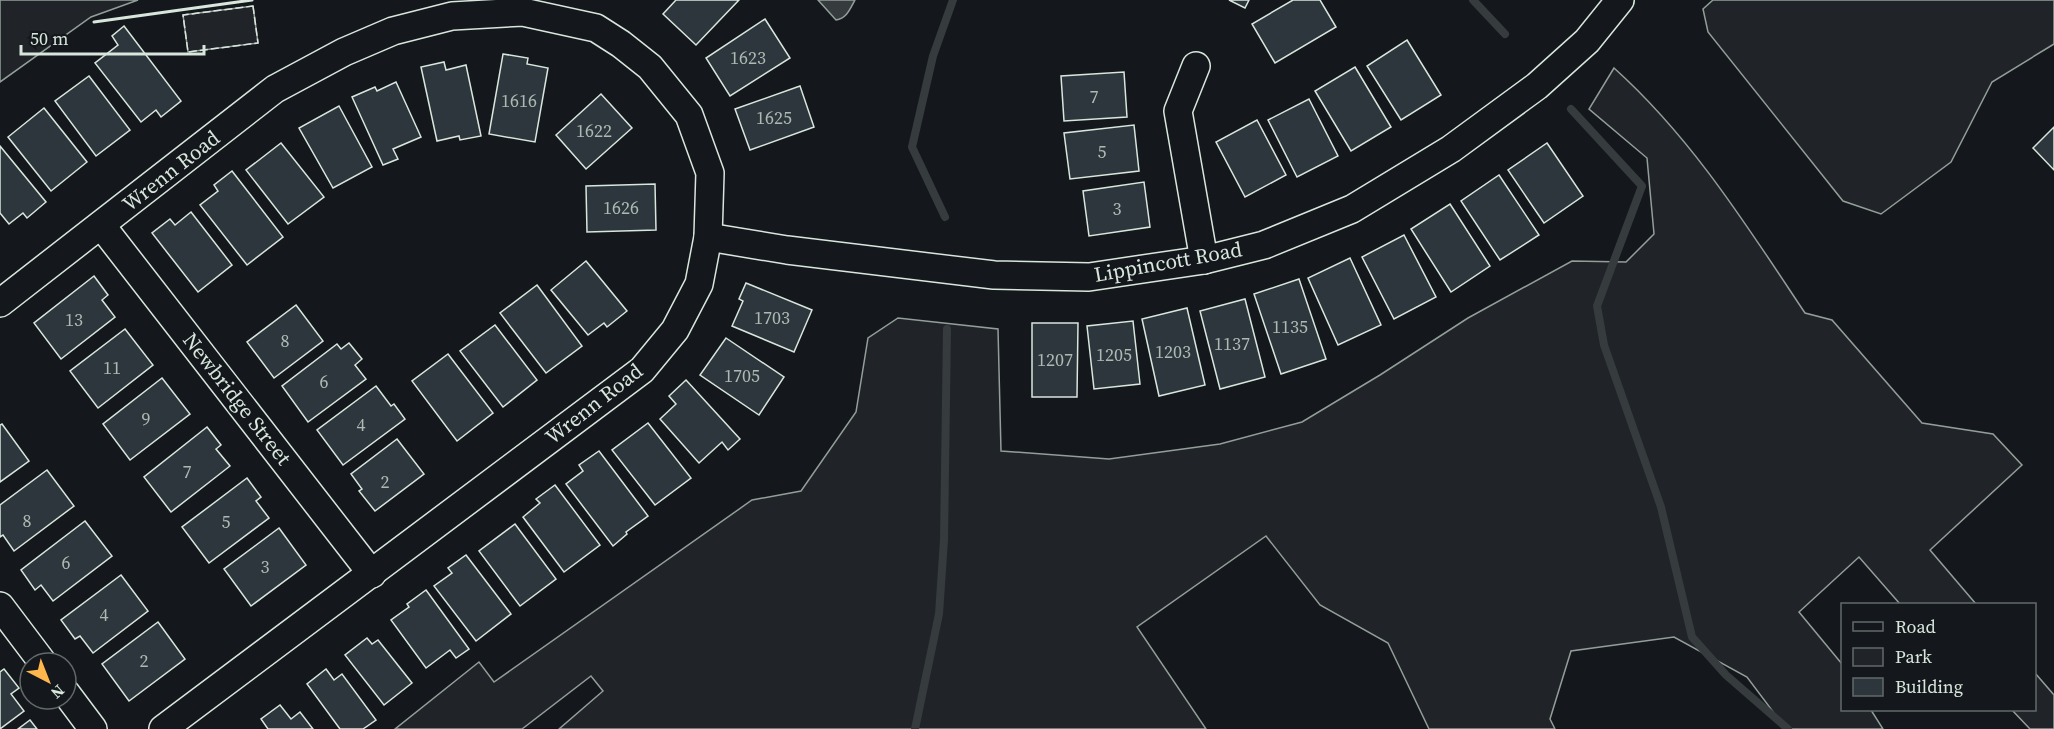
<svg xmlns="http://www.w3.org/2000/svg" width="2054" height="729" font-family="'Source Serif 4',serif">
  <rect width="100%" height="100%" fill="#14181c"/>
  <g fill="#202428" stroke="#939e99" stroke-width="1.5">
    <polygon points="0,0 138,0 91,17 0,82"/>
    <polygon points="1713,0 2054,0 2054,44 1992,82 1951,162 1881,214 1843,201 1708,32 1703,9"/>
    <polygon points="253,6 258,43 188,52 183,15"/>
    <path d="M 1614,68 C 1692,138 1747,226 1805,313 L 1832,320 L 1922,423 L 1993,434 L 2022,465 L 1930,550 L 1976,604 L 1900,604 L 1859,557 L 1799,612 L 1842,664 L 1842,710 L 1871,710 L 1883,729 L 1786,729 L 1747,677 L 1674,637 L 1571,651 L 1550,719 L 1555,729 L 1429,729 L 1388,643 L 1320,605 L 1266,536 L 1137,627 L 1206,729 L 559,729 L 603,691 L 591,676 L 522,729 L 395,729 L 479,662 L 494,682 L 752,500 L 801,491 L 856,412 L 868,338 L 898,318 L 998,329 L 1001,451 L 1109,459 L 1220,444 L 1302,422 L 1380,375 L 1468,318 L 1572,261 L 1626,262 L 1654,234 L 1647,158 L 1589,109 Z"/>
    <polygon points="2035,673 2054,695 2054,729 2030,729 2012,710 2034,710"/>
  </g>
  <path fill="#363b3e" stroke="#939e99" stroke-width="1.5" d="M 818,0 L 855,0 C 850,9 847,18 836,20 Z"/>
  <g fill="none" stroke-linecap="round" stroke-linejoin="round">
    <g stroke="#363b3e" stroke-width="8">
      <polyline points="1473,0 1505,34"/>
      <polyline points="1571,109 1642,186 1597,306 1604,345 1661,507 1692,637 1726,675 1788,729"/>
      <polyline points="945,217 912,147 933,56 953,0"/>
      <polyline points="915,729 939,614 944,540 947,329"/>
    </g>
  </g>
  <g fill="#2c363c" stroke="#d8e6dc" stroke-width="1.5">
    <polygon points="676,0 739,0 696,45 663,14"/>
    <polygon points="1229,0 1249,0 1245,8"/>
    <polygon points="1293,0 1320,0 1336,27 1275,63 1252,24"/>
    <polygon points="765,19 790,58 730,96 706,58"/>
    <polygon points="124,26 181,101 161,117 156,110 141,122 95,63 118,45 112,36"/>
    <polygon points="1407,40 1441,95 1401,120 1367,66"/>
    <polygon points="503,54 528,58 527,64 548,68 535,142 489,134"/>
    <polygon points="444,62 446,70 466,65 481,136 460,140 459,136 437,141 421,67"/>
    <polygon points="1355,67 1391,127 1351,151 1315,91"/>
    <polygon points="1124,72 1127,117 1064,121 1061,76"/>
    <polygon points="89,76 130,130 96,156 55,101"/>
    <polygon points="396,82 421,137 393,149 398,159 383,165 352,97 375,87 377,91"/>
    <polygon points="800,86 814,127 750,150 735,109"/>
    <polygon points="601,94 632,128 586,169 556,135"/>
    <polygon points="1309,99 1338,156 1297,177 1268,120"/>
    <polygon points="339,106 372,167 333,188 299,128"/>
    <polygon points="44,108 87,162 51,191 8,137"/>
    <polygon points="1257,120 1286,175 1245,197 1216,142"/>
    <polygon points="1134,125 1139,171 1070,179 1064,133"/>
    <polygon points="2054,127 2054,170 2033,148"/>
    <polygon points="281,143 324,197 288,224 246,170"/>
    <polygon points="1547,143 1583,196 1544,223 1508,170"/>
    <polygon points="0,146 46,202 27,218 23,213 9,224 0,213"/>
    <polygon points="232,171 283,237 247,265 200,205 218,191 214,185"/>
    <polygon points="1499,175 1539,235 1500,260 1461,201"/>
    <polygon points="1144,182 1150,227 1089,236 1083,191"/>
    <polygon points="655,184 656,230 587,232 586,186"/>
    <polygon points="1450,204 1490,266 1451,292 1411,229"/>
    <polygon points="191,212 232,265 198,292 152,233 170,219 175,225"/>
    <polygon points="1404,235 1436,297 1394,319 1362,257"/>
    <polygon points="1350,258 1381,325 1338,345 1308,278"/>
    <polygon points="586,261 627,311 607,327 604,323 588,335 551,290"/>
    <polygon points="94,276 108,295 102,300 115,317 61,359 34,323"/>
    <polygon points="1299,279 1326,359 1281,374 1254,294"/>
    <polygon points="746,283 812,310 794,352 732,326 743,301 739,299"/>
    <polygon points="537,285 582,346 546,373 500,313"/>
    <polygon points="1245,299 1265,377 1220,389 1200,311"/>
    <polygon points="296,305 323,341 274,378 247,342"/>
    <polygon points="1187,308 1205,385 1159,396 1142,319"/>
    <polygon points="1133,321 1140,384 1094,389 1087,326"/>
    <polygon points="1032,323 1078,323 1077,397 1032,397"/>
    <polygon points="495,325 537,380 503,407 460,351"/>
    <polygon points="125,329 153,365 98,408 70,371"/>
    <polygon points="726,338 784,377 759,415 700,375"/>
    <polygon points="349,343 362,359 355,365 366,379 308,422 282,386 337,344 341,349"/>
    <polygon points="448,354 493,413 457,441 412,381"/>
    <polygon points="162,378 190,414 130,460 103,424"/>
    <polygon points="686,380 740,439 728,450 722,442 699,463 660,419 676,404 669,396"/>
    <polygon points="376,386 391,406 394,404 405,419 343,465 317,430"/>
    <polygon points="648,423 691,478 655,505 612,450"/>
    <polygon points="2,424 29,461 0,482 0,425"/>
    <polygon points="207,427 221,445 216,449 230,466 171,512 144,477"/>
    <polygon points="397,439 424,474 375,511 359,491 362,489 351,474"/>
    <polygon points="599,451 648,516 626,532 627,534 613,546 566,484 583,471 579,465"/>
    <polygon points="47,470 74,506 14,551 3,535 0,537 0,505"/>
    <polygon points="247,478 261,497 256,501 269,518 209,563 182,527"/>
    <polygon points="555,485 600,545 564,572 523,517 540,503 536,499"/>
    <polygon points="85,521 112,556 53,601 41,585 35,590 21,570"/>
    <polygon points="515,524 556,579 520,606 479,551"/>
    <polygon points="279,528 306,565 251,606 224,569"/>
    <polygon points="466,555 511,614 476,641 434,586 452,573 448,568"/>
    <polygon points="121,575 148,611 93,653 80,636 75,639 61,620"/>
    <polygon points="426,590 469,649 456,658 450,650 426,668 391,620 409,607 407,604"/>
    <polygon points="158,622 185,659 129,701 102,664"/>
    <polygon points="367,638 372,644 378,640 412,683 384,705 345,655"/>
    <polygon points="4,669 19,688 11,694 24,711 0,729 0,672"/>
    <polygon points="326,669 334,680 342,674 376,720 363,729 340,729 307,684"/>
    <polygon points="280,705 291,719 300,712 313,729 268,729 261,719"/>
    <polygon points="30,720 37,729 18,729"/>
  </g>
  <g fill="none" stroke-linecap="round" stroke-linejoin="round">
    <g stroke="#d8e6dc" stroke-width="30">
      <g id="minor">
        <polyline points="1196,66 1178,111 1204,260"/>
        <polyline points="101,225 372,574"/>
        <polyline points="708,237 787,250 994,275 1089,277 1204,260 1264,245 1352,209 1451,149 1537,86 1587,41 1620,0"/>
        <polyline points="0,303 275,89 344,52 393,31 452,16 523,12 596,28 621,44 650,67 689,115 710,173 708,237 699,284 675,330 642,370 163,729"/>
        <polyline points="0,606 43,663"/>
        <polyline points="66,693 93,729"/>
      </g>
    </g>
    <use href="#minor" stroke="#14181c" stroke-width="27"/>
    <polygon stroke="#d8e6dc" stroke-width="1.5" stroke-dasharray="8 3" stroke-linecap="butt" points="253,6 258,43 188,52 183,15"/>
    <polyline stroke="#d8e6dc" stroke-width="3" points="94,22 252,0"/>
  </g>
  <g text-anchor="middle" stroke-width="4.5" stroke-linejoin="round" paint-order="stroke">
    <g font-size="18" fill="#adbab4">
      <text x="748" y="64">1623</text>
      <text x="1094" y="103">7</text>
      <text x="519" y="107">1616</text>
      <text x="774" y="124">1625</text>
      <text x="594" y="137">1622</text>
      <text x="1102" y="158">5</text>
      <text x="621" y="214">1626</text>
      <text x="1117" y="215">3</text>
      <text x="772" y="324">1703</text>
      <text x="74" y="326">13</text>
      <text x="1290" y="333">1135</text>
      <text x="285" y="347">8</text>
      <text x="1232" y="350">1137</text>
      <text x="1173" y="358">1203</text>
      <text x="1114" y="361">1205</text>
      <text x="1055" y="366">1207</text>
      <text x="112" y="374">11</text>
      <text x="742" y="382">1705</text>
      <text x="324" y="388">6</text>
      <text x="146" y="425">9</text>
      <text x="361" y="431">4</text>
      <text x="187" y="478">7</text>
      <text x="385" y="488">2</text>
      <text x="27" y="527">8</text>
      <text x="226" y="528">5</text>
      <text x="66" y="569">6</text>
      <text x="265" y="573">3</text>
      <text x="104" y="621">4</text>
      <text x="144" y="667">2</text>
    </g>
    <g font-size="21" fill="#d8e6dc" stroke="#14181c">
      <text transform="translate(171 171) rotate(-38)" y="7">Wrenn Road</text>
      <text transform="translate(1168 262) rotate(-10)" y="7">Lippincott Road</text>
      <text transform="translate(237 399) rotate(52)" y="7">Newbridge Street</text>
      <text transform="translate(594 404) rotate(-38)" y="7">Wrenn Road</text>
    </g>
  </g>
  <rect x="1841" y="603" width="195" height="108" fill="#14181c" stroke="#626a69" stroke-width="1.5"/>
  <rect x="1853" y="622" width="30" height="9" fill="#14181c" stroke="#626a69" stroke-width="1.5"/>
  <text x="1895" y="633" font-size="18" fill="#d8e6dc">Road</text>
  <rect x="1853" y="648" width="30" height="18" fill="#202428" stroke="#626a69" stroke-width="1.5"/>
  <text x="1895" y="663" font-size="18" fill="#d8e6dc">Park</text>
  <rect x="1853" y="678" width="30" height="18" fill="#2c363c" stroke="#626a69" stroke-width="1.5"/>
  <text x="1895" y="693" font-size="18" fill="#d8e6dc">Building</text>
  <g transform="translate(48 681) rotate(138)"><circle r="28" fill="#14181c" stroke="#626a69" stroke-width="1.5"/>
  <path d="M0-4.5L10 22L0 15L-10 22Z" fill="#ffb74d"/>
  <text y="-9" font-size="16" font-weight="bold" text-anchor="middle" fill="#d8e6dc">N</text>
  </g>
  <path d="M21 45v9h183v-9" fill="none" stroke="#d8e6dc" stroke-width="3"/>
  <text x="30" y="45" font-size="18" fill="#d8e6dc" stroke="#14181c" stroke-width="4.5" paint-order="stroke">50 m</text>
</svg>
